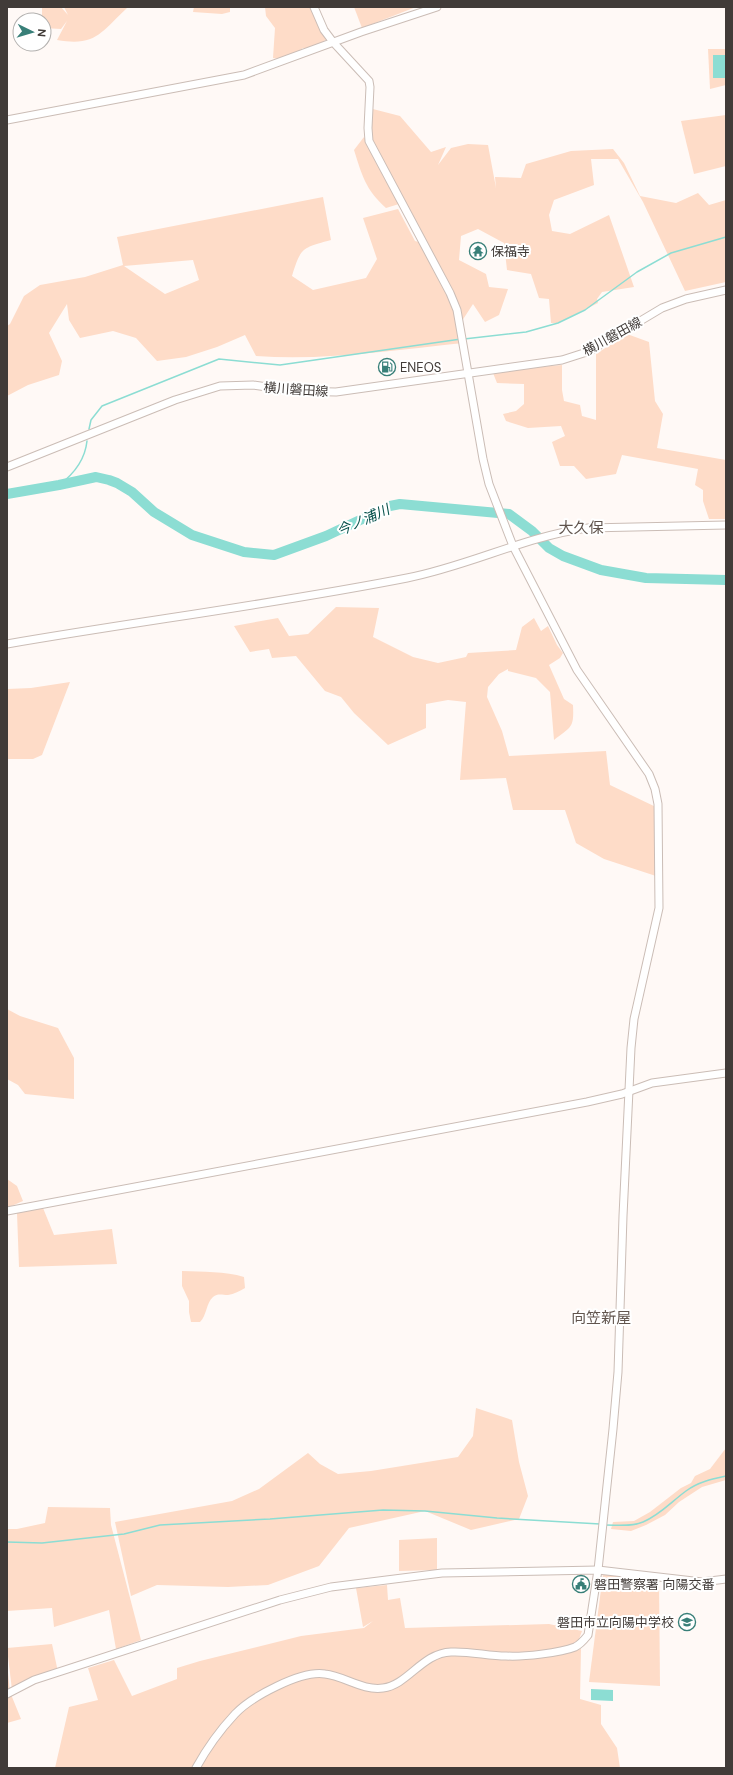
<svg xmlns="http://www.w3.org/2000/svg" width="733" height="1775" font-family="'DM Sans','Noto Sans JP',sans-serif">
  <rect width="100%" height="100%" fill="#fff9f6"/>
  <g fill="#fedcc8" fill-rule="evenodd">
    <path d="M 42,7 L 61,7 L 68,15 L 64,7 L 127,8 C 101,32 96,47 57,40 L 67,21 L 61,29 L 44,28 L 44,20 L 42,20 Z"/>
    <polygon points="194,7 230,7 230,12 222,14 193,12"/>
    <polygon points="265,7 310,7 315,16 329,37 313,50 303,48 285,60 273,58 275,28 266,16"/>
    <polygon points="354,7 416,7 362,28"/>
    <polygon points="708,49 726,49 726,85 710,89"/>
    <path d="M 369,108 L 400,116 L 431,152 L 446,147 L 438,165 L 451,148 L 468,144 L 488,145 L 496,188 L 495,177 L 521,178 L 526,164 L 571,151 L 613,149 L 624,163 L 640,196 L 676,203 L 698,193 L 709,205 L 726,200 L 726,282 L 685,291 L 643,202 L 618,159 L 591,159 L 594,185 L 554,200 L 549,215 L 552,231 L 570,234 L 609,215 L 634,287 L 602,292 L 597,299 L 598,303 L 558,323 L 551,323 L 549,299 L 539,298 L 531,274 L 507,270 L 504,243 L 478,229 L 461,236 L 459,260 L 486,274 L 489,287 L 508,289 L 499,315 L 485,322 L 473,304 L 460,324 L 463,343 C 395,350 325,361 256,356 L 245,335 L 217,347 L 186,357 L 157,361 L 136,338 L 113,331 L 80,338 L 69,320 L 67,304 L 49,333 L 62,361 L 59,375 L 28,385 L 7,396 L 7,326 L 10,324 L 24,296 L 40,285 L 85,277 L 123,265 L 117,237 L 323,197 L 331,240 C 302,248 301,247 292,276 L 313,290 L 366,278 L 377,259 L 363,218 L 398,209 L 415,241 L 422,243 L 370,143 ZM 193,260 L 199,280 L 165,294 L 124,266 Z"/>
    <polygon points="726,115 726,166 694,174 681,121"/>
    <path d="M 364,137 L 399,204 L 386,208 C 365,189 362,175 354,150 Z"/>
    <polygon points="627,334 649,342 655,401 663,414 657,448 726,460 726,519 709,519 703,501 703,490 695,485 698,469 622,455 616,474 586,479 574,466 560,466 552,442 565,436 561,426 528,428 506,421 503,414 516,411 524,404 524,384 497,383 493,373 537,367 562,365 562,390 564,401 580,405 582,416 596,420 596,354"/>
    <path d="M 336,607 L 379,608 L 373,637 L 413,657 L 438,663 L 466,657 L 468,653 L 516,650 L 522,627 L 534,618 L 541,631 L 548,626 L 557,645 L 563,653 L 560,658 L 549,665 L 564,699 L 573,705 C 574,728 572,726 554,740 L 550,692 L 536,678 L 508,671 L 508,669 L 499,674 L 488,687 L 487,697 L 502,731 L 509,756 L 606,751 L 610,785 L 658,808 L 659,877 L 604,859 L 576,843 L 565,810 L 513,810 L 506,778 L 460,780 L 466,702 L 448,700 L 426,704 L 426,728 L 388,745 L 354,713 L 341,697 L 325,691 L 296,656 L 272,658 L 269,649 L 250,652 L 234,626 L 278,618 L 289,636 L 308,634 Z"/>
    <polygon points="70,682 42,755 33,759 7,759 7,689 31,688"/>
    <polygon points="7,1009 20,1016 58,1028 74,1058 74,1099 25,1094 18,1085 7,1079"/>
    <polygon points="7,1179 17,1186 23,1201 7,1208"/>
    <polygon points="43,1208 54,1235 112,1229 117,1264 19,1267 17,1213"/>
    <path d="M 182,1271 C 203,1272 225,1271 244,1277 L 245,1288 C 240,1291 234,1294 228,1295 C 222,1295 218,1293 213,1297 C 206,1303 207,1315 200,1322 L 191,1322 L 189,1312 L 189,1301 L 182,1286 Z"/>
    <polygon points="476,1408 512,1420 519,1462 528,1496 519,1519 471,1530 425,1511 349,1528 319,1566 268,1585 228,1587 157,1585 131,1596 115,1522 232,1501 259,1489 308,1453 320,1464 338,1474 371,1471 458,1457 473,1436"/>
    <polygon points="726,1448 726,1480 702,1487 679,1502 665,1515 646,1525 631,1531 611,1529 613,1522 634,1521 650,1512 681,1488 691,1483 695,1476 710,1469"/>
    <polygon points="48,1507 110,1508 111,1525 141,1640 116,1649 109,1610 54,1627 52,1608 7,1611 7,1529 17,1529 45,1523"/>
    <polygon points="437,1538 437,1570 399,1571 399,1540"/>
    <polygon points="603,1574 659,1580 660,1686 589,1682"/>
    <polygon points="387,1585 388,1600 400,1598 405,1628 549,1624 582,1631 575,1650 581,1649 580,1699 601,1705 601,1724 617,1748 620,1768 55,1768 69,1707 98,1700 88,1668 114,1660 132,1696 177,1679 177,1668 200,1661 301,1636 364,1628 373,1621 363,1627 356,1588"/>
    <polygon points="52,1644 58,1672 12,1690 7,1648"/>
    <polygon points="7,1663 10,1692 21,1719 7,1723"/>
  </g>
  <g fill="#8cddd3">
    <rect x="713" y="55" width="13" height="23"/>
    <polygon points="591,1689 613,1690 613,1701 591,1700"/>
  </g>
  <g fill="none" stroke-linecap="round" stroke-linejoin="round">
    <g stroke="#8cddd3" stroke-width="1.5">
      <polyline points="464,339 526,332 558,323 585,310 637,272 671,253 726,237"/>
      <polyline points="89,429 91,420 102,406 219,359 280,365 461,339"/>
      <path d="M 59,485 C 74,474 85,460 87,441"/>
      <path d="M 606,1525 C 618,1525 631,1527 643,1522 C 660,1515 671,1502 686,1491 C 698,1482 712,1479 726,1476"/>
      <polyline points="7,1542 42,1543 124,1534 160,1525 270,1519 383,1510 425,1511 497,1518 600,1524"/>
    </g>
    <polyline stroke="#8cddd3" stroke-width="10" points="7,494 59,485 96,477 109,480 117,483 132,492 154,512 192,535 244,552 274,555 326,536 390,506 400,504 509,514 532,531 549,548 563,556 601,570 646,578 726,580"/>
    <g stroke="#cbbdb6" stroke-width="9">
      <g id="secondary">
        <polyline points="7,120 244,75 361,32 437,7"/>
        <polyline points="7,467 175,400 220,386 253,385 295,391 336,392 562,360 590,351 662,308 686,299 726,290"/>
        <path d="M 7,644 C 140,621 275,604 407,578 C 469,566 526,536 588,528 L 726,525"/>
        <polyline points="7,1211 587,1102 622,1094 652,1083 726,1073"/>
        <polyline points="7,1694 34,1680 280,1600 331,1587 442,1573 598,1570 702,1582 726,1579"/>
        <path d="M 196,1768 C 207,1748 220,1730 235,1714 C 251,1697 301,1670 325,1674 C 344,1676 363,1691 383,1688 C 408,1685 422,1653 451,1652 C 470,1651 488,1656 506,1656 C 523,1657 560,1653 575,1647 C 581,1644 584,1640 588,1635 L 598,1570 L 613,1429 L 618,1372 L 623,1216 L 631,1048 L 634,1019 L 659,908 L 658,804 L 655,789 L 649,774 L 577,670 L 513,546 L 489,484 L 483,459 L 457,310 L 450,293 L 369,141 L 368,128 L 370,87 L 369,81 L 333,42 L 324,30 L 314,7"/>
      </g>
    </g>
    <use href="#secondary" stroke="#fff" stroke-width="7"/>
  </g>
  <defs>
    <g id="temple-ring" transform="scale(0.9)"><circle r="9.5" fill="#fff" stroke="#387f78" stroke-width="1.5"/><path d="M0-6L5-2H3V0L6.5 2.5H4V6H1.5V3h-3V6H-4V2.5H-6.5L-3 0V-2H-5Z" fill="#387f78"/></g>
    <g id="fuel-ring" transform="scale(0.9)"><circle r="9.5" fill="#fff" stroke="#387f78" stroke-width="1.5"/><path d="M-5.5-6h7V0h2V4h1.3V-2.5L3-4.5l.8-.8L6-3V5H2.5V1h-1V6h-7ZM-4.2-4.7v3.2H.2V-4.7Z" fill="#387f78"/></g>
    <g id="civic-ring" transform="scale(0.9)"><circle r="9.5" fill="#fff" stroke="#387f78" stroke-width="1.5"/><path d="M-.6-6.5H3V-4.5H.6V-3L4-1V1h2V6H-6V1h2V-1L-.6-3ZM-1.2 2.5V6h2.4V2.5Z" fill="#387f78"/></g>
    <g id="school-ring" transform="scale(0.9)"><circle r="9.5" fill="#fff" stroke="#387f78" stroke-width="1.5"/><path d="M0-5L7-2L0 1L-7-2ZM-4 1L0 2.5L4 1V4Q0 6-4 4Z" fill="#387f78"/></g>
  </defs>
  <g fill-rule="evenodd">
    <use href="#temple-ring" x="478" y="251"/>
    <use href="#fuel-ring" x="387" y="367"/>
    <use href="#civic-ring" x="581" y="1584"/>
    <use href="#school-ring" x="687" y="1622"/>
  </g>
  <g text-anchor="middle" stroke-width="4" stroke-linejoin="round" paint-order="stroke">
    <g font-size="13" fill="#413b38" stroke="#fff" text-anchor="start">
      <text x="491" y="256">保福寺</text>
      <text x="400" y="372">ENEOS</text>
      <text x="594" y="1589">磐田警察署 向陽交番</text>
      <text x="674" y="1627" text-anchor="end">磐田市立向陽中学校</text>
    </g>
    <g font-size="13" fill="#413b38" stroke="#fff">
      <text transform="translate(612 336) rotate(-29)" y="5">横川磐田線</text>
      <text transform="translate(296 389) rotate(4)" y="5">横川磐田線</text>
    </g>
    <g font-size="14" font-style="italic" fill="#05504a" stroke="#fff">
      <text transform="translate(363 520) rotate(-24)" y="5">今ノ浦川</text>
    </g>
    <g font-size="15" fill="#61554e" stroke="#fff">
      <text x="581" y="533">大久保</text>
      <text x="601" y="1323">向笠新屋</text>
    </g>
  </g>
  <rect width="733" height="1775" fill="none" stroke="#413b38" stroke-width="16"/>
  <g transform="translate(32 32) rotate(95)"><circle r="19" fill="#ffffff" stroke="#b3b1af"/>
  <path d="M0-3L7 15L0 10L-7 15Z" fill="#387f78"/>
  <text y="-6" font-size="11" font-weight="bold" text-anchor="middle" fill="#413b38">N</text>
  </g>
</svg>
